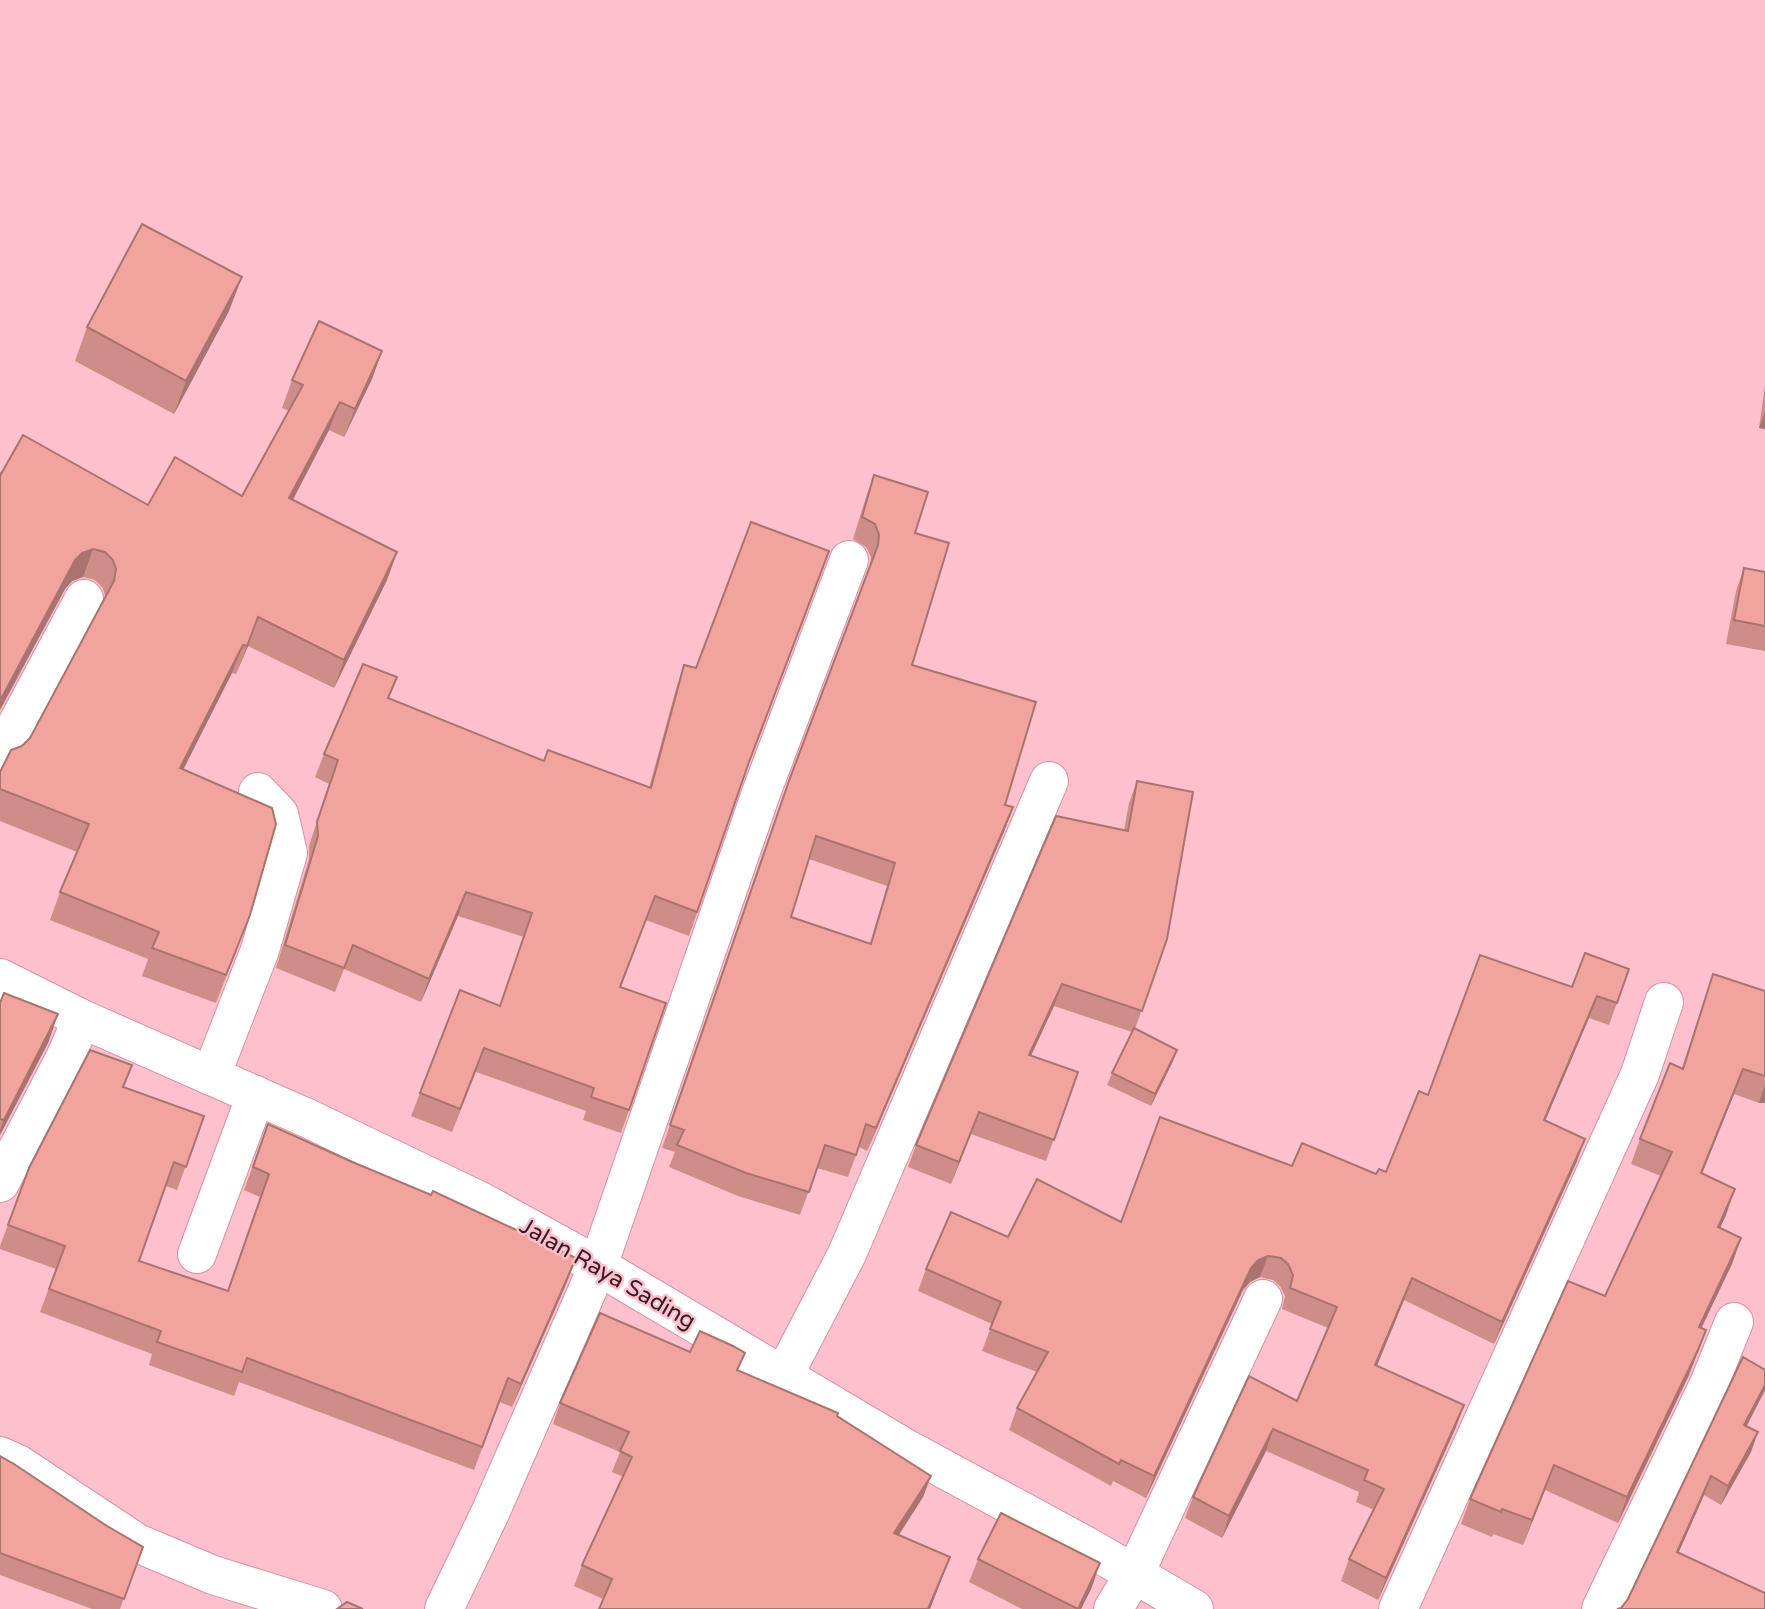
<svg xmlns="http://www.w3.org/2000/svg" width="1765" height="1609" font-family="'Varela Round',sans-serif">
  <rect width="100%" height="100%" fill="#ffc0ce"/>
  <g fill="none" stroke-linecap="round" stroke-linejoin="round">
    <g stroke="#d98fa0" stroke-width="40">
      <g id="minor">
        <polyline points="0,756 84,599"/>
        <polyline points="0,978 82,1019 307,1118 482,1202 598,1266 907,1449 1090,1548 1194,1609"/>
        <polyline points="211,1076 260,950 288,853 279,814 258,792"/>
        <polyline points="0,1183 65,1058 82,1019"/>
        <polyline points="197,1254 256,1095"/>
        <polyline points="784,1375 847,1254 1049,781"/>
        <polyline points="0,1456 18,1464 137,1543 213,1575 323,1609"/>
        <polyline points="444,1609 490,1513 598,1266 761,793 849,560"/>
        <polyline points="1113,1609 1134,1575 1263,1299"/>
        <polyline points="1398,1609 1640,1074 1664,1002"/>
        <polyline points="1601,1609 1709,1384 1734,1322"/>
      </g>
    </g>
    <use href="#minor" stroke="#fff" stroke-width="38"/>
  </g>
  <g fill="#cf8d88" fill-rule="evenodd">
    <polygon points="229,311 174,414 75,361 87,327"/>
    <polygon points="382,351 372,379 344,437 329,430 293,500 397,552 387,580 334,688 248,646 236,674 232,673 183,769 250,915 216,1003 142,976 148,959 50,920 60,892 77,852 0,821 0,772 30,738 105,596 103,588 95,580 83,577 72,581 65,589 0,710 0,473 148,505 242,496 289,411 282,408 292,380"/>
    <polygon points="1765,385 1765,429 1759,428"/>
    <path d="M 874,475 L 915,533 L 912,665 L 1005,805 L 1013,807 L 1005,829 L 867,1151 L 859,1147 L 848,1177 L 817,1168 L 800,1215 L 738,1196 L 669,1167 L 675,1152 L 662,1148 L 782,800 L 870,567 L 871,557 L 866,547 L 853,539 L 866,497 ZM 809,859 L 887,886 L 870,943 L 791,917 Z"/>
    <polygon points="1744,568 1765,572 1765,651 1726,644 1736,591"/>
    <polygon points="684,665 746,771 689,936 646,920 621,987 629,1110 621,1133 583,1120 586,1111 476,1072 452,1132 411,1116 420,1093 500,1006 524,937 458,916 421,1002 344,969 335,992 276,968 309,859 309,846 329,784 315,777 324,754 389,699 544,761 649,788 676,689"/>
    <polygon points="1137,781 1167,939 1135,1029 1177,1050 1173,1061 1151,1106 1107,1085 1112,1073 1132,1032 1054,1006 1031,1056 1078,1072 1046,1161 971,1134 951,1184 908,1167 916,1145 1124,830 1129,803"/>
    <polygon points="1629,969 1609,1025 1589,1018 1545,1121 1577,1161 1494,1344 1404,1300 1377,1366 1456,1427 1378,1600 1341,1581 1349,1559 1374,1510 1356,1502 1359,1492 1266,1451 1222,1538 1185,1518 1193,1497 1297,1401 1328,1328 1282,1309 1285,1296 1280,1286 1273,1280 1260,1277 1250,1282 1243,1290 1146,1498 1113,1481 1111,1486 1009,1430 1017,1408 1037,1372 982,1351 992,1324 918,1291 926,1269 1008,1237 1121,1222 1292,1166 1376,1174 1386,1172 1428,1095 1572,987"/>
    <polygon points="1713,974 1765,991 1765,1103 1759,1103 1734,1094 1702,1174 1726,1215 1720,1228 1741,1238 1732,1264 1701,1328 1706,1330 1689,1375 1618,1523 1545,1490 1523,1545 1493,1534 1492,1537 1461,1524 1470,1499 1605,1296 1661,1176 1631,1164 1640,1139 1682,1068"/>
    <polygon points="0,1003 58,1014 48,1043 0,1135"/>
    <polygon points="124,1087 204,1116 177,1190 166,1186 139,1261 228,1291 260,1197 244,1190 268,1124 567,1282 512,1407 500,1402 474,1470 239,1382 234,1396 149,1365 152,1354 40,1312 56,1269 0,1249 0,1246 29,1168"/>
    <polygon points="690,1352 739,1371 837,1416 931,1476 923,1497 899,1535 950,1557 930,1609 599,1609 603,1599 574,1586 582,1565 623,1477 612,1472 620,1452 553,1424 560,1403"/>
    <polygon points="1765,1370 1765,1390 1747,1426 1751,1452 1721,1505 1704,1495 1678,1553 1621,1608 1628,1599"/>
    <polygon points="0,1456 107,1526 143,1547 120,1609 92,1609 0,1575"/>
    <polygon points="978,1559 1092,1587 1081,1609 1022,1609 969,1582"/>
  </g>
  <g fill="#a9736f">
    <polygon points="242,277 229,311 174,414 186,381"/>
    <polygon points="382,351 372,379 344,437 355,409"/>
    <polygon points="340,402 329,430 279,526 289,498"/>
    <polygon points="1765,412 1765,429 1759,428"/>
    <polygon points="93,549 83,577 72,581 65,589 0,710 0,701 75,560 82,553"/>
    <polygon points="397,552 387,580 334,688 344,660"/>
    <polygon points="258,617 248,646 236,674 247,646"/>
    <polygon points="243,645 232,673 170,796 180,768"/>
    <polygon points="1013,807 1005,829 867,1151 876,1128"/>
    <polygon points="466,892 458,916 421,1002 429,979"/>
    <polygon points="1062,984 1054,1006 1021,1077 1029,1055"/>
    <polygon points="1597,996 1589,1018 1536,1142 1544,1120"/>
    <polygon points="58,1014 48,1043 0,1135 0,1130 4,1120"/>
    <polygon points="1177,1050 1173,1061 1151,1106 1155,1094"/>
    <polygon points="1743,1069 1734,1094 1692,1198 1701,1173"/>
    <polygon points="1765,1085 1765,1103 1759,1103"/>
    <polygon points="979,1112 971,1134 951,1184 959,1162"/>
    <polygon points="1585,1139 1577,1161 1494,1344 1502,1322"/>
    <polygon points="1735,1189 1726,1215 1709,1252 1718,1227"/>
    <polygon points="1741,1238 1732,1264 1690,1352 1699,1327"/>
    <polygon points="1268,1256 1260,1277 1250,1282 1243,1290 1146,1498 1154,1476 1251,1268 1258,1260"/>
    <polygon points="576,1258 567,1282 512,1407 521,1384"/>
    <polygon points="1412,1278 1404,1300 1368,1387 1375,1365"/>
    <polygon points="1706,1330 1689,1375 1618,1523 1627,1497"/>
    <polygon points="1765,1385 1765,1390 1737,1444 1744,1425"/>
    <polygon points="1464,1405 1456,1427 1378,1600 1386,1578"/>
    <polygon points="1273,1429 1266,1451 1222,1538 1229,1516"/>
    <polygon points="1758,1432 1751,1452 1721,1505 1728,1486"/>
    <polygon points="1554,1465 1545,1490 1523,1545 1532,1520"/>
    <polygon points="931,1476 923,1497 887,1553 894,1533"/>
    <polygon points="1711,1476 1704,1495 1670,1572 1677,1552"/>
    <polygon points="950,1557 930,1609 928,1609"/>
    <polygon points="1100,1563 1092,1587 1081,1609 1078,1609"/>
  </g>
  <g fill="#f1a49e" stroke="#a9736f" stroke-width="2" fill-rule="evenodd">
    <polygon points="142,224 242,277 186,381 87,327"/>
    <polygon points="319,321 382,351 355,409 340,402 289,498 397,552 344,660 258,617 247,646 243,645 180,768 272,808 276,824 250,915 226,975 152,948 159,932 60,892 89,824 0,789 0,772 11,750 22,746 30,738 114,581 116,569 113,560 105,552 93,549 82,553 75,560 0,701 0,473 1,474 23,435 148,505 175,457 242,496 303,385 292,380"/>
    <path d="M 874,475 L 928,492 L 915,533 L 949,543 L 912,665 L 1036,702 L 1005,805 L 1013,807 L 876,1128 L 866,1124 L 856,1155 L 825,1145 L 809,1192 L 746,1173 L 677,1145 L 684,1130 L 670,1125 L 790,778 L 878,545 L 879,535 L 875,524 L 862,517 ZM 816,836 L 895,863 L 871,944 L 791,917 Z"/>
    <polygon points="751,522 829,551 749,762 697,912 655,896 620,987 666,1003 629,1110 591,1097 594,1088 484,1048 460,1109 420,1093 460,990 500,1006 532,913 466,892 429,979 353,945 344,968 285,945 318,836 317,822 338,760 324,754 363,664 397,677 388,698 544,761 548,750 651,788 684,665 696,668"/>
    <polygon points="1744,568 1765,572 1765,626 1734,620"/>
    <polygon points="1137,781 1193,792 1167,939 1142,1011 1062,984 1029,1055 1078,1072 1054,1140 979,1112 959,1162 916,1145 1056,816 1128,831"/>
    <polygon points="1585,953 1629,969 1617,1003 1597,996 1544,1120 1585,1139 1502,1322 1412,1278 1375,1365 1464,1405 1386,1578 1349,1559 1384,1489 1364,1480 1368,1470 1273,1429 1229,1516 1193,1497 1249,1376 1297,1401 1337,1307 1290,1288 1293,1275 1288,1264 1281,1258 1268,1256 1258,1260 1251,1268 1154,1476 1121,1460 1119,1464 1017,1408 1048,1352 990,1329 1001,1302 926,1269 951,1212 1008,1237 1037,1179 1121,1222 1160,1117 1292,1166 1302,1143 1376,1174 1379,1169 1386,1172 1419,1091 1428,1095 1480,955 1572,987"/>
    <polygon points="1713,974 1765,991 1765,1076 1743,1069 1701,1173 1735,1189 1718,1227 1741,1238 1699,1327 1706,1330 1698,1350 1627,1497 1554,1465 1532,1520 1502,1509 1501,1512 1470,1499 1568,1281 1605,1296 1672,1152 1640,1139 1670,1063 1683,1069"/>
    <polygon points="4,993 58,1014 4,1120 0,1119 0,1003"/>
    <polygon points="1134,1028 1177,1050 1155,1094 1112,1073"/>
    <polygon points="90,1050 132,1065 123,1087 204,1116 186,1167 174,1162 139,1261 228,1291 269,1174 253,1167 268,1124 350,1161 431,1195 433,1191 576,1258 521,1384 508,1378 482,1447 247,1358 242,1372 157,1342 161,1331 49,1289 65,1246 8,1225 29,1168"/>
    <polygon points="600,1313 690,1352 700,1331 733,1346 745,1353 737,1370 838,1413 837,1416 931,1476 894,1533 950,1557 928,1609 599,1609 612,1579 582,1565 632,1457 620,1451 629,1432 560,1403"/>
    <polygon points="1743,1357 1765,1370 1765,1385 1744,1425 1758,1432 1728,1486 1711,1476 1677,1552 1765,1593 1765,1609 1617,1609 1621,1608 1628,1599"/>
    <polygon points="0,1456 14,1464 107,1526 143,1547 124,1599 0,1553"/>
    <polygon points="1001,1513 1100,1563 1078,1609 978,1559"/>
    <polygon points="347,1602 363,1609 337,1609"/>
  </g>
  <g text-anchor="middle" stroke-width="5" stroke-linejoin="round" paint-order="stroke">
    <g font-size="23" fill="#391c23" stroke="#ffc0ce">
      <text transform="translate(608 1273) rotate(30)" y="8">Jalan Raya Sading</text>
    </g>
  </g>
</svg>
